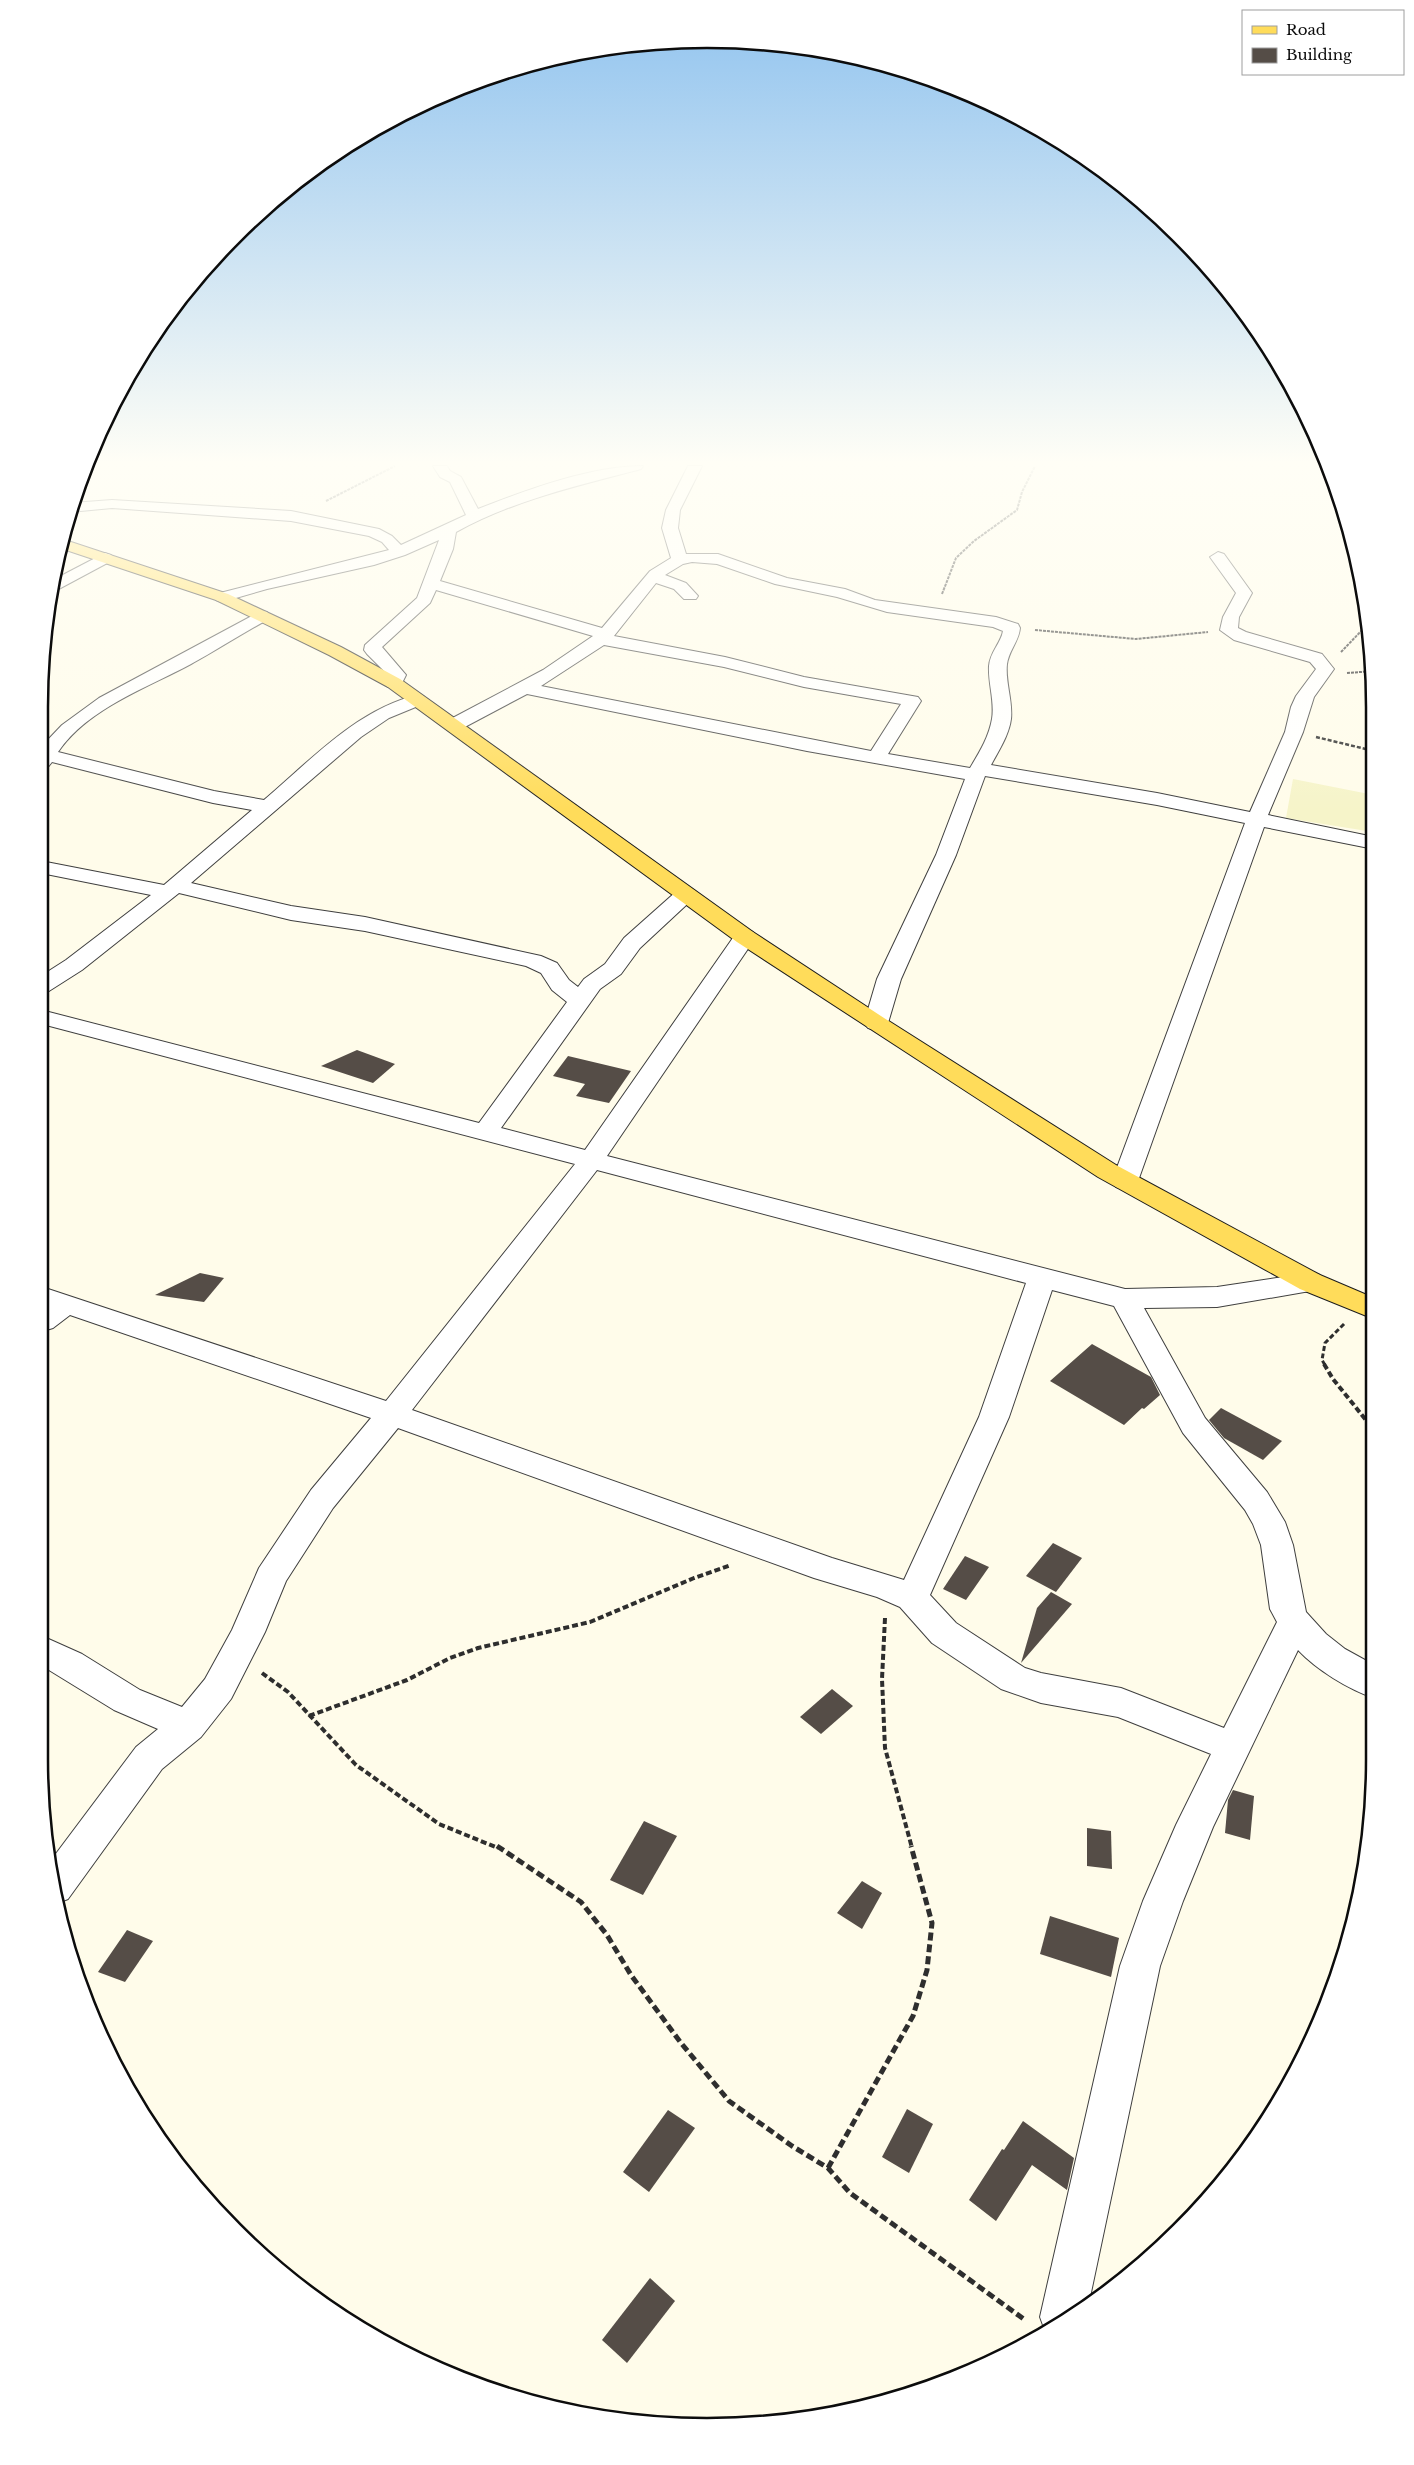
<svg xmlns="http://www.w3.org/2000/svg" width="1414" height="2465" font-family="'Libre Baskerville',serif">
  <rect width="100%" height="100%" fill="#fffcea"/>
  <polygon fill="#f6f4c9" points="1293,779 1374,795 1374,807 1367,831 1286,818"/>
  <g fill="#554d47">
    <polygon points="357,1050 395,1064 373,1083 321,1066"/>
    <polygon points="568,1056 631,1071 609,1103 576,1096 585,1084 553,1076"/>
    <polygon points="200,1273 224,1278 204,1302 155,1295"/>
    <polygon points="1092,1344 1151,1377 1160,1395 1144,1409 1142,1408 1124,1425 1050,1381"/>
    <polygon points="1221,1408 1282,1441 1263,1460 1224,1438 1209,1420"/>
    <polygon points="1053,1543 1082,1558 1056,1592 1026,1576"/>
    <polygon points="965,1556 989,1567 966,1600 943,1589"/>
    <polygon points="1051,1592 1072,1604 1021,1663 1037,1608"/>
    <polygon points="832,1689 853,1706 821,1734 800,1717"/>
    <polygon points="1233,1790 1254,1796 1250,1840 1225,1833 1228,1800"/>
    <polygon points="644,1821 677,1836 643,1895 610,1880"/>
    <polygon points="1087,1828 1111,1831 1112,1869 1087,1866"/>
    <polygon points="862,1881 882,1893 862,1929 837,1913"/>
    <polygon points="1050,1916 1119,1938 1111,1977 1040,1954"/>
    <polygon points="127,1930 153,1941 125,1982 98,1972"/>
    <polygon points="907,2109 933,2124 909,2173 882,2157"/>
    <polygon points="668,2110 695,2128 649,2192 623,2172"/>
    <polygon points="1023,2121 1074,2158 1067,2190 1032,2165 996,2221 969,2200 1002,2149 1004,2150"/>
    <polygon points="650,2278 675,2301 627,2363 602,2340"/>
  </g>
  <g fill="none" stroke-linecap="round" stroke-linejoin="round">
    <g stroke="#3f3f3f" stroke-width="2">
      <g id="minor">
        <path d="M 433,466 L 447,466 L 450,471 L 461,477 L 478,509 C 526,490 591,466 643,466 L 641,469 C 577,486 514,500 456,532 L 453,549 L 440,581 L 602,628 L 650,571 L 671,558 L 662,528 L 666,510 L 688,466 L 702,466 L 680,510 L 678,528 L 686,554 L 718,554 L 787,578 L 845,589 L 875,600 L 996,617 L 1018,624 L 1020,628 C 1019,641 1009,650 1007,664 C 1005,682 1013,701 1011,719 C 1009,735 999,750 991,765 L 1157,793 L 1250,812 L 1285,732 L 1291,707 L 1296,696 L 1316,669 L 1310,662 L 1234,640 L 1220,630 L 1223,617 L 1236,593 L 1210,557 L 1218,552 L 1224,554 L 1252,593 L 1239,617 L 1238,628 L 1246,632 L 1322,654 L 1334,669 L 1314,697 L 1303,732 L 1268,815 L 1374,837 L 1374,849 L 1264,827 L 1138,1181 L 1134,1187 L 1125,1189 L 1116,1187 L 1112,1181 L 1245,823 L 1157,805 L 985,776 L 956,855 L 901,979 L 888,1023 L 884,1028 L 876,1030 L 868,1028 L 864,1023 L 877,979 L 936,855 L 965,779 L 807,751 L 527,694 L 461,729 L 447,729 L 445,725 L 447,721 L 543,670 L 593,636 L 436,590 L 430,603 L 382,647 L 406,675 L 400,687 L 388,687 L 385,683 L 388,675 L 367,654 L 364,650 L 365,645 L 417,598 L 439,540 L 405,555 L 374,565 L 267,589 L 222,602 L 216,600 L 214,597 L 216,594 L 389,550 L 382,542 L 369,536 L 291,521 L 112,508 L 70,512 L 72,503 L 112,500 L 291,511 L 379,529 L 392,536 L 401,545 L 466,515 L 450,482 L 440,477 ZM 692,562 L 717,564 L 775,584 L 837,597 L 887,612 L 993,627 L 1003,631 C 1001,643 990,652 989,666 C 988,683 995,702 992,719 C 989,737 979,753 970,768 L 888,754 L 921,701 L 918,697 L 804,677 L 725,657 L 614,636 L 656,583 L 674,589 L 684,599 L 696,599 L 698,596 L 686,583 L 665,575 L 683,564 ZM 604,645 L 724,667 L 804,687 L 901,704 L 871,751 L 541,686 Z"/>
        <polygon points="105,553 111,555 113,558 111,561 55,591 57,578"/>
        <path d="M 261,611 L 267,612 L 269,616 L 267,620 C 241,634 217,650 191,664 C 147,688 88,708 58,752 L 214,791 L 264,800 C 310,761 356,710 417,695 L 423,696 L 426,700 L 423,704 L 389,718 L 361,737 L 191,883 L 291,906 L 365,917 L 541,956 L 557,963 L 569,980 L 578,987 L 584,979 L 605,964 L 624,938 L 678,890 L 686,889 L 694,890 L 697,895 L 640,948 L 621,974 L 600,989 L 501,1128 L 585,1150 L 737,932 L 745,930 L 753,932 L 756,937 L 607,1156 L 1125,1289 L 1217,1287 L 1310,1273 L 1320,1275 L 1324,1282 L 1320,1289 L 1310,1291 L 1217,1307 L 1144,1308 L 1205,1418 L 1267,1492 L 1285,1522 L 1293,1545 L 1306,1612 L 1326,1634 L 1345,1649 L 1374,1665 L 1374,1698 C 1348,1689 1317,1670 1298,1650 L 1213,1827 L 1183,1901 L 1160,1966 L 1089,2302 L 1044,2328 L 1040,2317 L 1120,1966 L 1143,1901 L 1176,1825 L 1211,1754 L 1118,1717 L 1041,1703 L 1001,1689 L 932,1643 L 900,1607 L 877,1597 L 814,1578 L 398,1428 L 333,1508 L 286,1581 L 265,1632 L 231,1699 L 201,1737 L 162,1769 L 68,1899 L 58,1903 L 49,1863 L 136,1747 L 158,1729 L 114,1710 L 44,1667 L 44,1637 L 82,1654 L 140,1690 L 182,1707 L 205,1679 L 232,1630 L 259,1568 L 311,1490 L 371,1418 L 70,1315 L 53,1328 L 43,1331 L 42,1287 L 386,1401 L 575,1164 L 42,1024 L 41,1010 L 479,1123 L 567,1002 L 552,990 L 541,973 L 526,966 L 365,931 L 291,920 L 179,893 L 82,970 L 49,991 L 41,993 L 41,976 L 66,960 L 151,895 L 41,873 L 41,861 L 164,885 L 252,810 L 213,803 L 52,762 L 48,767 L 41,769 L 41,747 L 62,725 L 99,698 ZM 597,1170 L 1026,1283 L 979,1417 L 904,1580 L 832,1558 L 412,1410 ZM 1052,1290 L 1114,1306 L 1183,1433 L 1245,1510 L 1253,1524 L 1261,1545 L 1270,1609 L 1277,1622 L 1224,1728 L 1121,1688 L 1041,1673 L 1025,1668 L 956,1623 L 930,1595 L 1009,1417 Z"/>
      </g>
    </g>
    <g stroke="#1d1d1d" stroke-width="2">
      <polygon id="major" points="65,540 228,594 341,647 400,679 753,932 884,1018 1116,1165 1320,1275 1374,1298 1374,1319 1300,1289 1098,1177 737,942 388,687 329,655 216,600 63,549"/>
    </g>
    <g stroke="#2e2e2e" stroke-width="2" stroke-dasharray="3 1" stroke-linecap="butt">
      <polyline points="326,501 395,466"/>
      <polyline points="942,594 956,558 974,541 1017,510 1022,492 1035,466"/>
      <polyline points="1035,630 1136,639 1208,632"/>
      <polyline points="1341,652 1366,626"/>
      <polyline points="1347,673 1374,671"/>
    </g>
    <polyline stroke="#2e2e2e" stroke-width="2.5" stroke-dasharray="4 2" stroke-linecap="butt" points="1316,737 1374,751"/>
    <polyline stroke="#2e2e2e" stroke-width="3" stroke-dasharray="5 2.5" stroke-linecap="butt" points="1325,1365 1322,1360 1325,1343 1345,1323"/>
    <g stroke="#2e2e2e" stroke-width="4" stroke-dasharray="6 3" stroke-linecap="butt">
      <polyline points="1324,1364 1333,1379 1374,1430"/>
      <polyline points="885,1618 882,1679 885,1748 912,1848"/>
      <polyline points="262,1673 288,1692 356,1765 439,1824 498,1848"/>
      <polyline points="309,1716 407,1680 450,1658 478,1648 590,1622 694,1578 731,1565"/>
    </g>
    <g stroke="#2e2e2e" stroke-width="5" stroke-dasharray="8 4" stroke-linecap="butt">
      <polyline points="497,1846 581,1902 607,1935 631,1975 681,2043 729,2101 792,2146 828,2168 850,2193 1025,2320"/>
      <polyline points="828,2168 913,2016 927,1970 932,1923 911,1846"/>
    </g>
    <use href="#minor" fill="#fff" fill-rule="evenodd"/>
    <use href="#major" fill="#ffdc5a" fill-rule="evenodd"/>
  </g>
  <linearGradient id="sky" x2="0" y2="1"><stop stop-color="#90c3ef"/><stop offset="0.57" stop-color="#fffef6"/><stop offset="1" stop-color="#fffef6" stop-opacity="0"/></linearGradient>
  <rect width="1414" height="811" fill="url(#sky)"/>
  <path d="M0 0H1414V2465H0ZM707 48H707A659 659 0 0 1 1366 707V1759A659 659 0 0 1 707 2418H707A659 659 0 0 1 48 1759V707A659 659 0 0 1 707 48Z" fill="#fff" fill-rule="evenodd"/>
  <path fill="none" stroke="#0c0c0c" stroke-width="2.5" d="M707 48H707A659 659 0 0 1 1366 707V1759A659 659 0 0 1 707 2418H707A659 659 0 0 1 48 1759V707A659 659 0 0 1 707 48Z"/>
  <rect x="1242" y="10" width="162" height="65" fill="#ffffff" stroke="#9e9e9e"/>
  <rect x="1252" y="26" width="25" height="8" fill="#ffdc5a" stroke="#9e9e9e"/>
  <text x="1286" y="35" font-size="15" fill="#0c0c0c">Road</text>
  <rect x="1252" y="48" width="25" height="15" fill="#554d47" stroke="#9e9e9e"/>
  <text x="1286" y="60" font-size="15" fill="#0c0c0c">Building</text>
</svg>
